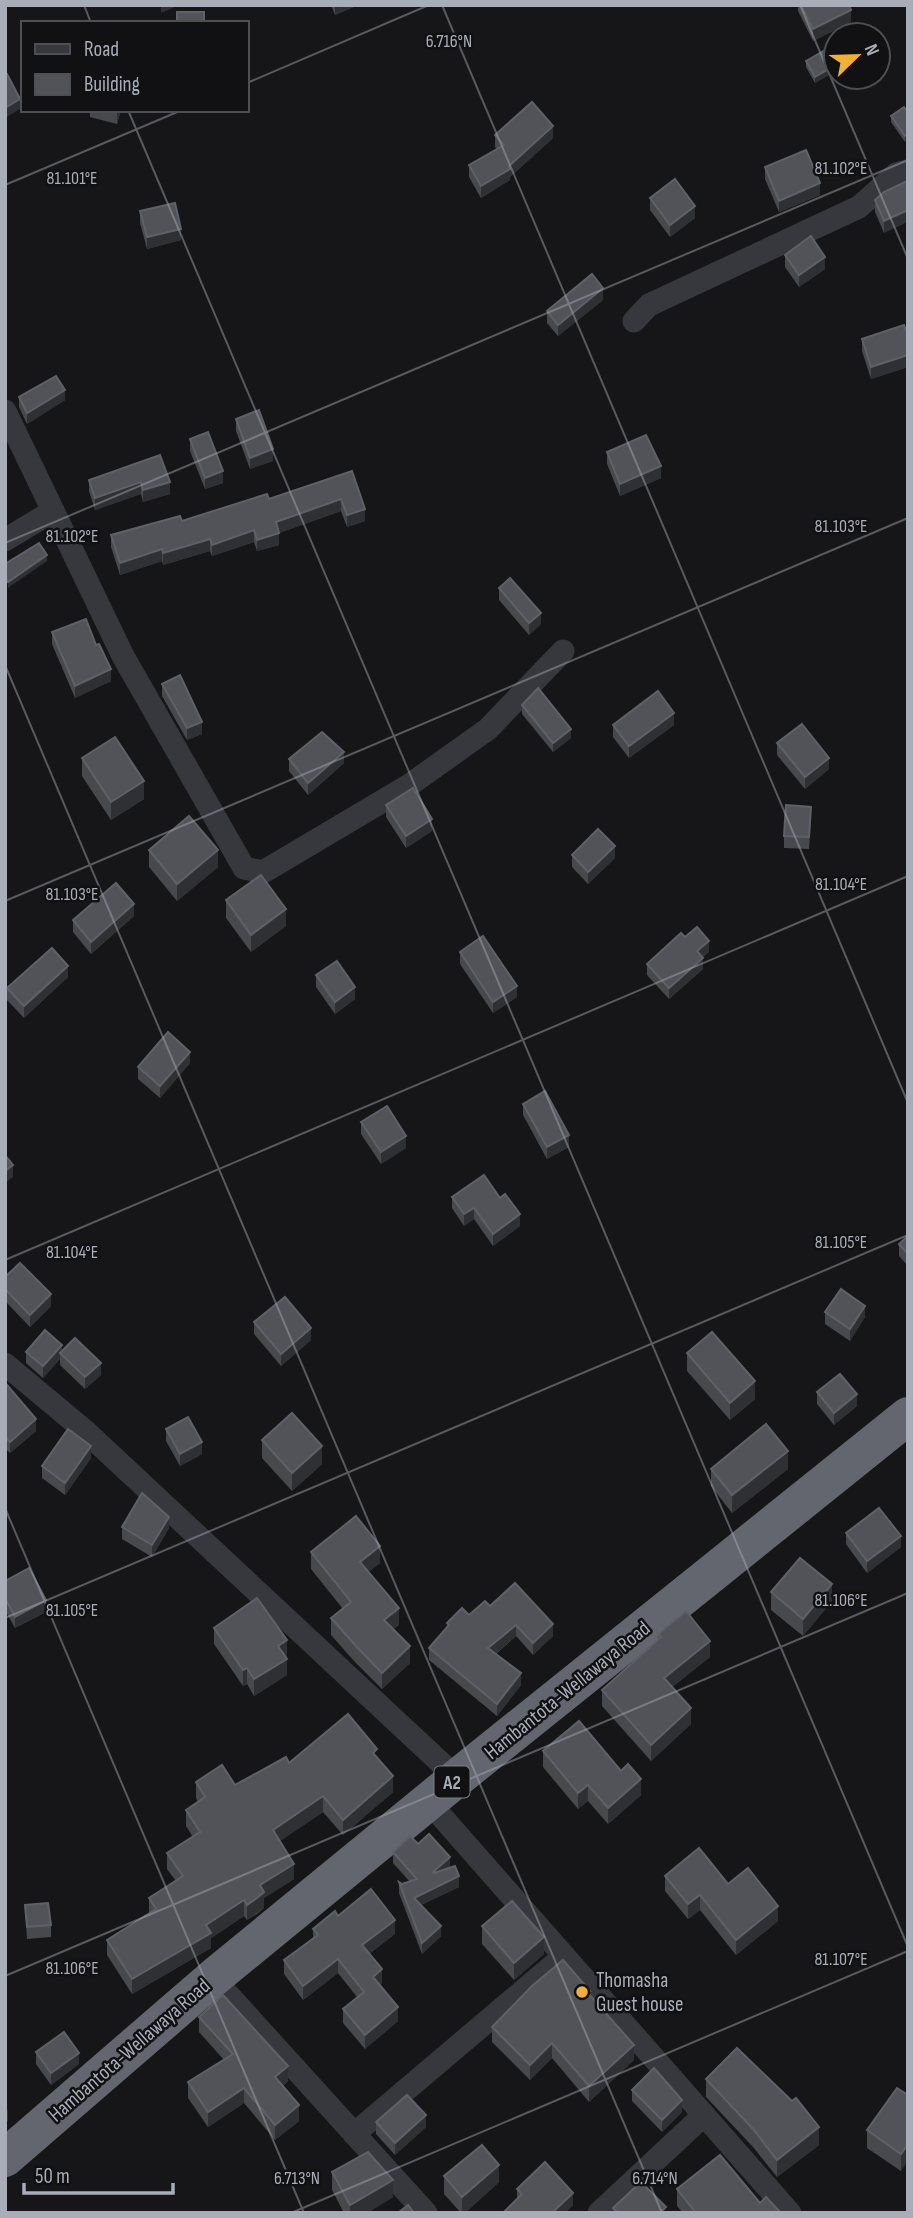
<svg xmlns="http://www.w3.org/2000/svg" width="913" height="2218" font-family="'Sofia Sans Condensed',sans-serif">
  <rect width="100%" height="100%" fill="#161618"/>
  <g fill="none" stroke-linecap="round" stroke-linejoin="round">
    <g stroke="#37383d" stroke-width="23">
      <polyline points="634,321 649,305 859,207 896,174 908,171"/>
      <polyline points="5,411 123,656 244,868 263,872 408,786 488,729 563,651"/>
      <polyline points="5,540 53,511"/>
      <polyline points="5,1364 84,1430 457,1778"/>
      <polyline points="428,1801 790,2213"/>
      <polyline points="213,1978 426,2213"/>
      <polyline points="354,2134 564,1956"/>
      <polyline points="599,2213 704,2115"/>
    </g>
    <polyline stroke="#63666e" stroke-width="38" points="5,2158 213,1978 457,1778 908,1416"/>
  </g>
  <g fill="#47494d">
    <polygon points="331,5 358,5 335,15"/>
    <polygon points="798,5 849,5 851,22 813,41 798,11"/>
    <polygon points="806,61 834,72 815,83 806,67"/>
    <polygon points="90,110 121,110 117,124 90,117"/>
    <polygon points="908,112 905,142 891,122 891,116"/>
    <polygon points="495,135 553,138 510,177 510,180 481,198 469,177 469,165 497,149 495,147"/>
    <polygon points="765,167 820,195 779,212 765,179"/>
    <polygon points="907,181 884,233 875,212 875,200"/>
    <polygon points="650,198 695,218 670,237 650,210"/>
    <polygon points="140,211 181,240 147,249 140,223"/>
    <polygon points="785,255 825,269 799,287 785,267"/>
    <polygon points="603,300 558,336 547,323 547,311"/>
    <polygon points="908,336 908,367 871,379 862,351 862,339"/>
    <polygon points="19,397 65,400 27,424 19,407"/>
    <polygon points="236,419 273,461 250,469 236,431"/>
    <polygon points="190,439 223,483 205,489 190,451"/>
    <polygon points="607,452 661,478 620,496 607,464"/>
    <polygon points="160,455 170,494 143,502 141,494 95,510 89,491 89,480"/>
    <polygon points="352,471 365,521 347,527 341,511 279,533 279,545 257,551 254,542 212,556 210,551 163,565 162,561 120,575 111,547 111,535 182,521 269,499"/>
    <polygon points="499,588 541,624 529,635 499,600"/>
    <polygon points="52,632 111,681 75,698 52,644"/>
    <polygon points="162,684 202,734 187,740 162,696"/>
    <polygon points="522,705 571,738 553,752 522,714"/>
    <polygon points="613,725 674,725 629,758 613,737"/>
    <polygon points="777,743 829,769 805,789 777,755"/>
    <polygon points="82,758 144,799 111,820 82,776"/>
    <polygon points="289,759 344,763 308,795 289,771"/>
    <polygon points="386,805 432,831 406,848 386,817"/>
    <polygon points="811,818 809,849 784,848 784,836"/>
    <polygon points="149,850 218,867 177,901 149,867"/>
    <polygon points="572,855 615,858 588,884 572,867"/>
    <polygon points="226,900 286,926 251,952 226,918"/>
    <polygon points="134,916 91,954 73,932 73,920"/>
    <polygon points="685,937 709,952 703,957 703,969 669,999 647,975 647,964"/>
    <polygon points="460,952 517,997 493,1013 460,964"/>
    <polygon points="316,975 355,999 335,1014 316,987"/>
    <polygon points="68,977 24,1018 7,1000 7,988"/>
    <polygon points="190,1063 160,1098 138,1079 138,1067"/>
    <polygon points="523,1104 569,1147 547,1159 523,1115"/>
    <polygon points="361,1122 406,1148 381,1164 361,1134"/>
    <polygon points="452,1197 500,1198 520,1226 493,1246 474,1219 464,1226 452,1208"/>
    <polygon points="908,1236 908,1266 899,1256 899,1244"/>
    <polygon points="5,1277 51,1306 30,1327 5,1301"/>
    <polygon points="825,1312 865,1317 850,1341 825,1324"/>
    <polygon points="254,1322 311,1340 281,1366 254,1334"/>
    <polygon points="62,1351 101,1375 85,1389 60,1365 60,1359 43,1378 26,1363 26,1352"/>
    <polygon points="687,1353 755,1399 730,1420 687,1371"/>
    <polygon points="5,1387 36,1431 10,1453 5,1448"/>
    <polygon points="817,1392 857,1406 834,1425 817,1404"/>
    <polygon points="166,1429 202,1454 180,1466 166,1441"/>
    <polygon points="262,1440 322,1464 292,1491 262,1458"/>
    <polygon points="91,1458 65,1495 42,1478 42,1466"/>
    <polygon points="711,1469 788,1469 732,1513 711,1486"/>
    <polygon points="122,1527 169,1528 152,1557 122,1539"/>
    <polygon points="846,1533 901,1547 867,1573 846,1544"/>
    <polygon points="311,1552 380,1563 368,1572 399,1625 393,1629 410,1663 382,1689 355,1662 331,1635 331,1618 343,1609 311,1569"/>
    <polygon points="5,1581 46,1612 15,1628 5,1610"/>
    <polygon points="771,1592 832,1601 803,1636 771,1610"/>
    <polygon points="490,1606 553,1636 533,1655 516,1636 496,1654 521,1685 497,1716 429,1660 429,1648 447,1627 447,1623"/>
    <polygon points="214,1628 287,1656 285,1657 287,1675 254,1696 247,1684 243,1686 214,1644"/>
    <polygon points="658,1634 710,1657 672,1687 691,1724 651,1761 602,1706 602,1690 658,1639"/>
    <polygon points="543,1751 641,1795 608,1824 588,1801 578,1809 543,1767"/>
    <polygon points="377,1758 393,1792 343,1835 323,1812 280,1841 294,1879 264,1898 264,1908 257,1914 247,1920 244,1916 211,1938 211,1948 132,1994 107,1955 107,1940 149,1914 149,1898 176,1881 167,1869 167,1853 193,1837 186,1826 186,1810 198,1802 196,1798 196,1782 235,1785 289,1763"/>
    <polygon points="418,1844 450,1868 459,1887 421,1905 441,1936 422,1954 399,1893 399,1882 402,1884 410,1882 393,1863 393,1852"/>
    <polygon points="665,1876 728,1884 778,1921 736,1955 700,1910 688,1919 665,1891"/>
    <polygon points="25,1905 51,1925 51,1937 27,1939"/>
    <polygon points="338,1916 395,1934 369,1954 382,1983 380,1985 398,2021 365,2049 343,2023 343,2009 357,1997 338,1973 303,2000 284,1974 284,1960 313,1938 313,1929"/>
    <polygon points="482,1926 544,1954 514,1980 482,1944"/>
    <polygon points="590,1995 634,2060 589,2102 552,2058 530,2080 492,2042 492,2027"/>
    <polygon points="199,2017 288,2081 283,2086 299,2121 275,2140 244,2103 208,2127 188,2098 188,2082 224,2060 199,2032"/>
    <polygon points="36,2052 79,2064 51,2085 36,2064"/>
    <polygon points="706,2079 819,2145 777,2177 753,2147 706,2097"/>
    <polygon points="632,2090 682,2112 662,2132 632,2101"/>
    <polygon points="908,2095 901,2171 867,2148 867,2130"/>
    <polygon points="376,2122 426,2127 395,2155 376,2134"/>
    <polygon points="332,2172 393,2197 367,2213 344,2213 332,2190"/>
    <polygon points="444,2176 499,2182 465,2213 461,2213 444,2194"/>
    <polygon points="517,2189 573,2205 565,2213 503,2213 517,2199"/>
    <polygon points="677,2189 760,2203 781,2213 683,2213 677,2206"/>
  </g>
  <g fill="#2f3033">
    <polygon points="161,5 180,5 161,13"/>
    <polygon points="335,5 358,5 335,15"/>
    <polygon points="851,10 851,22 813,41 813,29"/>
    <polygon points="834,66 834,72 815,83 815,77"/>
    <polygon points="20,99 20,109 5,118 5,108"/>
    <polygon points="117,110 121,110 117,124"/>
    <polygon points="553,126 553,138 510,177 510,180 481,198 481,186 509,166"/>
    <polygon points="908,134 908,140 905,142 905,136"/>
    <polygon points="820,183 820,195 779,212 779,201"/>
    <polygon points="695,206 695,218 670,237 670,225"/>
    <polygon points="908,210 908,222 884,233 884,221"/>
    <polygon points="181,229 181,240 147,249 147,237"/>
    <polygon points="825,257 825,269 799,287 799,275"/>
    <polygon points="603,288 603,300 558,336 558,325"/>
    <polygon points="908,355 908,367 871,379 871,367"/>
    <polygon points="65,390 65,400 27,424 27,413"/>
    <polygon points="273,449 273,461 250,469 250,458"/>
    <polygon points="661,466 661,478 620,496 620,484"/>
    <polygon points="223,471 223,483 205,489 205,478"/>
    <polygon points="141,482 141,494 95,510 95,498"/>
    <polygon points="170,482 170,494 143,502 143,490"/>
    <polygon points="341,499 341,511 276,534 276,522"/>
    <polygon points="365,509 365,521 347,527 347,515"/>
    <polygon points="254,530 254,542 212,556 212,545"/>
    <polygon points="279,533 279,545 257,551 257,540"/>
    <polygon points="210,539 210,551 163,565 163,553"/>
    <polygon points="162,549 162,561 120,575 120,563"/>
    <polygon points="47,555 47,561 8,588 8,582"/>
    <polygon points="541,613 541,624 529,635 529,623"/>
    <polygon points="111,669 111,681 75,698 75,686"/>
    <polygon points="674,713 674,725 629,758 629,746"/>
    <polygon points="202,722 202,734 187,740 187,728"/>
    <polygon points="571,729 571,738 553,752 553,743"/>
    <polygon points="344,752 344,763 308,795 308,783"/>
    <polygon points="829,758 829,769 805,789 805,777"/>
    <polygon points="144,781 144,799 111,820 111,802"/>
    <polygon points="432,819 432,831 406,848 406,836"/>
    <polygon points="615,846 615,858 588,884 588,872"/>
    <polygon points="218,850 218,867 177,901 177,884"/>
    <polygon points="134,904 134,916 91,954 91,942"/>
    <polygon points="286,909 286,926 251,952 251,935"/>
    <polygon points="709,941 709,952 697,962 697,951"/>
    <polygon points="703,958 703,969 669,999 669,988"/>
    <polygon points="68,966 68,977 24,1018 24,1006"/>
    <polygon points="517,986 517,997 493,1013 493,1002"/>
    <polygon points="355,987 355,999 335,1014 335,1002"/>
    <polygon points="190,1052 190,1063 160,1098 160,1086"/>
    <polygon points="569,1135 569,1147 547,1159 547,1147"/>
    <polygon points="406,1136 406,1148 381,1164 381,1152"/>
    <polygon points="13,1165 13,1177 5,1183 5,1171"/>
    <polygon points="474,1208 474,1219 464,1226 464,1214"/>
    <polygon points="520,1214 520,1226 493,1246 493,1234"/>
    <polygon points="51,1294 51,1306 30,1327 30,1315"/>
    <polygon points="865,1306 865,1317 850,1341 850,1329"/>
    <polygon points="311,1328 311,1340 281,1366 281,1354"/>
    <polygon points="62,1345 62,1355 60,1353 60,1359 43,1378 43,1366"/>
    <polygon points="101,1363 101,1375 85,1389 85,1377"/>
    <polygon points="755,1381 755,1399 730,1420 730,1403"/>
    <polygon points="857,1394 857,1406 834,1425 834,1413"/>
    <polygon points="36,1419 36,1431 10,1453 10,1442"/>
    <polygon points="202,1442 202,1454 180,1466 180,1454"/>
    <polygon points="91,1446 91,1458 65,1495 65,1483"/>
    <polygon points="322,1446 322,1464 292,1491 292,1473"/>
    <polygon points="788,1451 788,1469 732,1513 732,1495"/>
    <polygon points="169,1517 169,1528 152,1557 152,1545"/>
    <polygon points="901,1536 901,1547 867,1573 867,1561"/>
    <polygon points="380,1546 380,1563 360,1579 360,1562"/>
    <polygon points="832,1584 832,1601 803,1636 803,1619"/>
    <polygon points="46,1600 46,1612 15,1628 15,1617"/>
    <polygon points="399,1608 399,1625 384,1637 384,1620"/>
    <polygon points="553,1624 553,1636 533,1655 533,1643"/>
    <polygon points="516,1625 516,1636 488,1660 488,1648"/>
    <polygon points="287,1640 287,1656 278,1662 278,1646"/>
    <polygon points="710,1641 710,1657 664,1694 664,1678"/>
    <polygon points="410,1646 410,1663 382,1689 382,1673"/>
    <polygon points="287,1659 287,1675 254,1696 254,1679"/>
    <polygon points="247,1668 247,1684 243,1686 243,1670"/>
    <polygon points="521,1673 521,1685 497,1716 497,1704"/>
    <polygon points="691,1708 691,1724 651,1761 651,1745"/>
    <polygon points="393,1776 393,1792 343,1835 343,1820"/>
    <polygon points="641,1779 641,1795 608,1824 608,1808"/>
    <polygon points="588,1785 588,1801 578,1809 578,1793"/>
    <polygon points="323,1796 323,1812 273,1846 273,1830"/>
    <polygon points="450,1857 450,1868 433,1883 433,1872"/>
    <polygon points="294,1864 294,1879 264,1898 264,1908 247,1920 247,1905 260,1885"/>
    <polygon points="459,1876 459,1887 414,1908 414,1898"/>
    <polygon points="700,1895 700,1910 688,1919 688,1904"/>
    <polygon points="244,1900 244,1916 211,1938 211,1948 132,1994 132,1979 206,1925"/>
    <polygon points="778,1906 778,1921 736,1955 736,1940"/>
    <polygon points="395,1920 395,1934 362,1959 362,1945"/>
    <polygon points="441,1926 441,1936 422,1954 422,1943"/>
    <polygon points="544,1937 544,1954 514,1980 514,1963"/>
    <polygon points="338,1959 338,1973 303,2000 303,1986"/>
    <polygon points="382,1969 382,1983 373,1991 373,1977"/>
    <polygon points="398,2007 398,2021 365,2049 365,2035"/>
    <polygon points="552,2043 552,2058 530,2080 530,2065"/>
    <polygon points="634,2045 634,2060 589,2102 589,2086"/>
    <polygon points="79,2053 79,2064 51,2085 51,2073"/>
    <polygon points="288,2066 288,2081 275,2093 275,2077"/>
    <polygon points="244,2088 244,2103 208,2127 208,2112"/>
    <polygon points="682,2100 682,2112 662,2132 662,2120"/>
    <polygon points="299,2105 299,2121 275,2140 275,2125"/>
    <polygon points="8,2109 8,2121 5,2123 5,2111"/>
    <polygon points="426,2115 426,2127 395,2155 395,2143"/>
    <polygon points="819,2127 819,2145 777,2177 777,2160"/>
    <polygon points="908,2144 908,2161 901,2171 901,2154"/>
    <polygon points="499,2165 499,2182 465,2213 462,2213 462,2197"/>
    <polygon points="393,2180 393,2197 367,2213 350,2213 350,2205"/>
    <polygon points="573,2193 573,2205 565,2213 552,2213"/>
  </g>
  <g fill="#525359" stroke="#5f6168" stroke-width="2">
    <polygon points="801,5 849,5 851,10 813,29"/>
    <rect x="177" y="12" width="27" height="11"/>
    <polygon points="825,50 834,66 815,77 806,61"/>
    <polygon points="7,74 20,99 5,108 5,75"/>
    <polygon points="532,102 553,126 509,166 510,169 481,186 469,165 504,145 495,135"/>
    <polygon points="904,107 908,112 908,134 905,136 891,116"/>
    <polygon points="806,150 820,183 779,201 765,167"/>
    <polygon points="675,179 695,206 670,225 650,198"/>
    <polygon points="907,181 908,210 884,221 875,200 884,192"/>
    <polygon points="175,203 181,229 147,237 140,211"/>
    <polygon points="811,236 825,257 799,275 785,255"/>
    <polygon points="592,274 603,288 558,325 547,311"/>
    <polygon points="904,325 908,336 908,355 871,367 862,339"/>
    <polygon points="56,376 65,390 27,413 19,397"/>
    <polygon points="259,410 273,449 250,458 236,419"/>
    <polygon points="208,432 223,471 205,478 190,439"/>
    <polygon points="646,435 661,466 620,484 607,452"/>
    <polygon points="160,455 170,482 143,490 141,482 95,498 89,480"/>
    <polygon points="352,471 365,509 347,515 341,499 276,522 279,533 257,540 254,530 212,545 210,539 163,553 162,549 120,563 111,535 180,516 182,521 267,494 269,499"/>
    <polygon points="39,543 47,555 8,582 5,577 5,564"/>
    <polygon points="510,578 541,613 529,623 499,588"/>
    <polygon points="86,619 96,645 99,644 111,669 75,686 52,632"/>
    <polygon points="180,675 202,722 187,728 162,684"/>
    <polygon points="538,688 571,729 553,743 522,705"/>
    <polygon points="658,691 674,713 629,746 613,725"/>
    <polygon points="802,724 829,758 805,777 777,743"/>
    <polygon points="322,732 344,752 308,783 289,759"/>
    <polygon points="115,737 144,781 111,802 82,758"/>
    <polygon points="413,788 432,819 406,836 386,805"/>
    <polygon points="786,805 811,807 809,837 784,836"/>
    <polygon points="189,816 218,850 177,884 149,850"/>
    <polygon points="598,829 615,846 588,872 572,855"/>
    <polygon points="261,875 286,909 251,935 226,900"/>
    <polygon points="116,883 134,904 91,942 73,920"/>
    <polygon points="697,927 709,941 697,951 703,958 669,988 647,964 681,933 685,937"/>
    <polygon points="483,936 517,986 493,1002 460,952"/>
    <polygon points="52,948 68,966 24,1006 7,988"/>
    <polygon points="337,961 355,987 335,1002 316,975"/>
    <polygon points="168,1032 190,1052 160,1086 138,1067"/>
    <polygon points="545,1091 569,1135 547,1147 523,1104"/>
    <polygon points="387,1106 406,1136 381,1152 361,1122"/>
    <polygon points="5,1155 13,1165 5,1171"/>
    <polygon points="484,1175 500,1198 505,1194 520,1214 493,1234 474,1208 464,1214 452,1197"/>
    <polygon points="908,1236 908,1254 899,1244"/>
    <polygon points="20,1263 51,1294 30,1315 5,1289 5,1277"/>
    <polygon points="841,1289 865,1306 850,1329 825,1312"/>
    <polygon points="285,1297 311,1328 281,1354 254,1322"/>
    <polygon points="45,1330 62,1345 43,1366 26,1352"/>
    <polygon points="712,1332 755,1381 730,1403 687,1353"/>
    <polygon points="75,1338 101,1363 85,1377 60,1353"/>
    <polygon points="840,1374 857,1394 834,1413 817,1392"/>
    <polygon points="7,1385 36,1419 10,1442 5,1436 5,1387"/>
    <polygon points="292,1413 322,1446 292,1473 262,1440"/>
    <polygon points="188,1417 202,1442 180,1454 166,1429"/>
    <polygon points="766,1424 788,1451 732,1495 711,1469"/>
    <polygon points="68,1429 91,1446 65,1483 42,1466"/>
    <polygon points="142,1493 169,1517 152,1545 122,1527"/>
    <polygon points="879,1508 901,1536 867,1561 846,1533"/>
    <polygon points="356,1516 380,1546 360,1562 399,1608 384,1620 410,1646 382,1673 355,1645 331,1618 351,1602 311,1552"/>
    <polygon points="800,1558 832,1584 803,1619 771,1592"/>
    <polygon points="29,1568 46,1600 15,1617 5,1598 5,1581"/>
    <polygon points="515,1583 553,1624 533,1643 516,1625 488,1648 521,1673 497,1704 429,1648 449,1625 447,1623 462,1608 469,1615 485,1601 490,1606"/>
    <polygon points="257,1598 287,1640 278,1646 287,1659 254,1679 247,1668 243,1670 214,1628"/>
    <polygon points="686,1611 710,1641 664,1678 691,1708 651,1745 602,1690 661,1637 658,1634"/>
    <polygon points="348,1714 377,1749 373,1753 393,1776 343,1820 323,1796 273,1830 294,1864 260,1885 264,1892 257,1898 247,1905 244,1900 206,1925 211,1933 132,1979 107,1940 156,1909 149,1898 183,1876 167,1853 200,1832 186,1810 205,1797 196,1782 222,1765 235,1785 286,1757 289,1763"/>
    <polygon points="579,1721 621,1771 628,1764 641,1779 608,1808 588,1785 578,1793 543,1751"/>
    <polygon points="429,1834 450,1857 433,1872 434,1873 455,1866 459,1876 414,1898 441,1926 422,1943 399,1882 402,1884 417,1879 393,1852 410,1836 418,1844"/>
    <polygon points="699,1848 728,1884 748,1868 778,1906 736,1940 700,1895 688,1904 665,1876"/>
    <polygon points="371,1889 395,1920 362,1945 382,1969 373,1977 398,2007 365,2035 343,2009 364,1992 338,1959 303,1986 284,1960 318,1935 313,1929 335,1911 338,1916"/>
    <polygon points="512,1901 544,1937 514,1963 482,1926"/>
    <polygon points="48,1903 51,1925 27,1927 25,1905"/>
    <polygon points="563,1960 590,1991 587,1992 634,2045 589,2086 552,2043 530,2065 492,2027 532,1986"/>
    <polygon points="223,1995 288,2066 275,2077 299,2105 275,2125 244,2088 208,2112 188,2082 233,2054 199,2017"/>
    <polygon points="64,2032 79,2053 51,2073 36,2052"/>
    <polygon points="737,2048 792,2101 796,2098 819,2127 777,2160 753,2129 706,2079"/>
    <polygon points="654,2068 682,2100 662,2120 632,2090"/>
    <polygon points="897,2088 908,2095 908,2144 901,2154 867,2130"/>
    <polygon points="407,2095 426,2115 395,2143 376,2122"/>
    <polygon points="482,2145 499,2165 462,2197 444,2176"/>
    <polygon points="368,2152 393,2180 350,2205 332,2172"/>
    <polygon points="720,2155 760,2203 766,2197 781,2213 696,2213 677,2189"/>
    <polygon points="545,2162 573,2193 552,2213 503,2213 522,2194 517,2189"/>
    <polygon points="641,2182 666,2207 660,2213 618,2213 613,2208"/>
    <polygon points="408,2205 414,2213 398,2213"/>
  </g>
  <path fill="none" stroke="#a8adb8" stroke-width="2" stroke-opacity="0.45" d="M 84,5 L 91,23M 442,5 L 908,1103M 800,5 L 908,259M 247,83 L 429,5M 128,110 L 908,1947M 5,185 L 182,110M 5,543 L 908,160M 5,665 L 662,2213M 5,901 L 908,518M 5,1260 L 908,876M 5,1508 L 304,2213M 5,1618 L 908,1235M 5,1976 L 908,1593M 291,2213 L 908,1951"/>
  <circle fill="#f2b134" stroke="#111113" stroke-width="2.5" cx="582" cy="1992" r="7"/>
  <g text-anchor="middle" stroke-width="5" stroke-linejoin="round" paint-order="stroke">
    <rect fill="#111113" stroke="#7b7e86" stroke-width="2" x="434.5" y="1766.5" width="35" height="31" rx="5"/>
    <g font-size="19" font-weight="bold" fill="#a8adb8">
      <text x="452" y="1789">A2</text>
    </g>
    <g font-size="21" fill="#a8adb8" stroke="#111113">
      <text transform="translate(567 1690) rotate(-39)" y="7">Hambantota-Wellawaya Road</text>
      <text transform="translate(129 2050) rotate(-41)" y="7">Hambantota-Wellawaya Road</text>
    </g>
    <g font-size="21" fill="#a8adb8" stroke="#111113" text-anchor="start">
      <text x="596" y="1987">Thomasha<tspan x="596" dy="24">Guest house</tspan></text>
    </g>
  </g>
  <g font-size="18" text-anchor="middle" fill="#a8adb8" stroke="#111113" stroke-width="5" stroke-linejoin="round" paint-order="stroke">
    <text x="449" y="47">6.716°N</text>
    <text x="841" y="174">81.102°E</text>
    <text x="72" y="184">81.101°E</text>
    <text x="841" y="532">81.103°E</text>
    <text x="72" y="542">81.102°E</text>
    <text x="841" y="890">81.104°E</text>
    <text x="72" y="900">81.103°E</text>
    <text x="841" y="1248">81.105°E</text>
    <text x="72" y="1258">81.104°E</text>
    <text x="841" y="1606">81.106°E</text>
    <text x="72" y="1616">81.105°E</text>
    <text x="841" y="1965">81.107°E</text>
    <text x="72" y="1974">81.106°E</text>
    <text x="297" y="2184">6.713°N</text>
    <text x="655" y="2184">6.714°N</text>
  </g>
  <rect width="913" height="2218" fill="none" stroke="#a8adb8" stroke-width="14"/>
  <rect x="21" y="21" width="228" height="91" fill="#111113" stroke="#4d4f55" stroke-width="2"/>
  <rect x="35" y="44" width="35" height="10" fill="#37383d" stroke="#4d4f55" stroke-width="2"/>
  <text x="84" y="56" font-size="21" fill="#a8adb8">Road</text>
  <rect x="35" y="74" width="35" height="21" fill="#525359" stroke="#4d4f55" stroke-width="2"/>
  <text x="84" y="91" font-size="21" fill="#a8adb8">Building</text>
  <g transform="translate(857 56) rotate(67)"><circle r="33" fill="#111113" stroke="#4d4f55" stroke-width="2"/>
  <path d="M0-5L12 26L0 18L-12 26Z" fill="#f2b134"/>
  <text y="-10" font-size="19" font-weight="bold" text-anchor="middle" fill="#a8adb8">N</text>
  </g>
  <path d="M24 2183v10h149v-10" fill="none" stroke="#a8adb8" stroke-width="3.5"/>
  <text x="35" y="2183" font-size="21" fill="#a8adb8" stroke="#111113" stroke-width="5" paint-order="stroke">50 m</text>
</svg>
